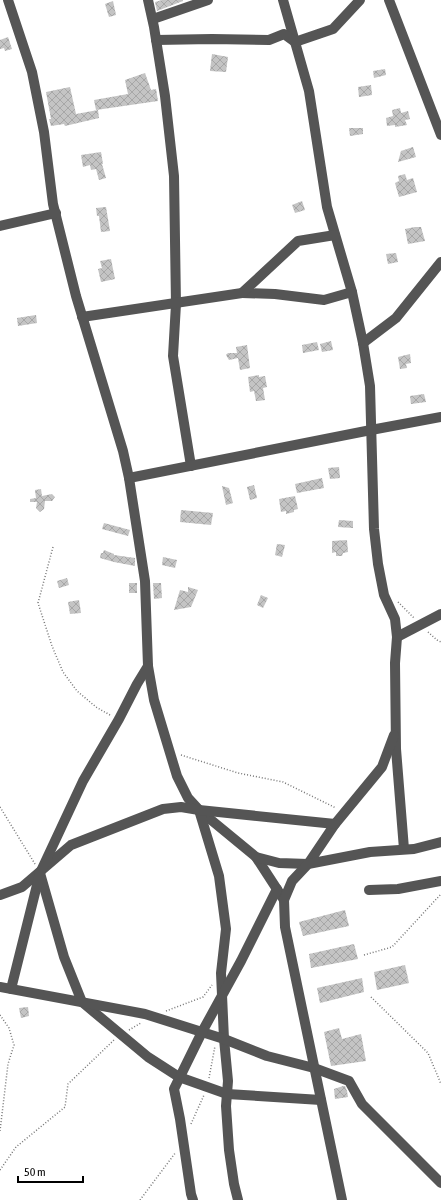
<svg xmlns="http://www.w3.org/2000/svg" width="441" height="1200" font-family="'Asap Condensed',sans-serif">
  <defs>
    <pattern id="building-cross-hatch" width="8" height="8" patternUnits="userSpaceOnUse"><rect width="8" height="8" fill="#c4c4c4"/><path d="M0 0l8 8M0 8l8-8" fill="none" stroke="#a7a7a7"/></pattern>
  </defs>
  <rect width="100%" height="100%" fill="#fff"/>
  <g fill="url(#building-cross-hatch)">
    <polygon points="162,0 183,0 183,1 157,11 155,2"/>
    <polygon points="113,1 116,15 109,17 105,4"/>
    <polygon points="8,37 12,49 5,51 4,48 0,49 0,40"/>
    <polygon points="212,54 228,57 226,72 210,71"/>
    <polygon points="385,69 386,75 374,78 373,71"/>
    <polygon points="145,73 151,90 156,89 158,101 96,110 94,100 128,94 125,80"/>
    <polygon points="371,85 372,95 359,97 358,87"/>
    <polygon points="70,87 76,114 98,110 99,118 65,126 64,124 51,126 49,119 51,119 46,92"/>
    <polygon points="400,108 401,113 408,111 410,119 405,120 407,125 395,127 395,125 387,126 386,118 393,116 392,110"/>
    <polygon points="349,128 363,128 363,134 350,136"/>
    <polygon points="413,147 416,157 398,162 401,151"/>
    <polygon points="101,152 103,164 102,164 106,178 99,180 96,169 91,170 90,165 83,167 81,155"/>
    <polygon points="405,174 407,180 413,178 417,192 399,197 395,183 399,181 398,176"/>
    <polygon points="302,201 305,210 295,213 292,205"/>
    <polygon points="106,207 110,231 101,232 99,216 97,216 96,208"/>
    <polygon points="415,227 421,227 425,241 408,244 405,229"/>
    <polygon points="396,253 398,262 388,264 386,254"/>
    <polygon points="111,259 115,279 101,282 98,269 102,268 100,261"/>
    <polygon points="36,315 37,323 18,326 17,318"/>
    <polygon points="331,341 333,350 322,352 320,344"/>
    <polygon points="317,342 319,350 303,353 302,345"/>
    <polygon points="247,345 250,368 240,370 238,358 229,360 226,355 228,353 237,353 236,347"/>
    <polygon points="410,354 411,363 406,364 407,368 400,369 398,357"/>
    <polygon points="259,375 259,377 265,376 267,387 263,388 265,400 258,401 256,401 254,391 250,392 248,377"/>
    <polygon points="424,394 426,402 411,404 410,396"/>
    <polygon points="339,467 340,478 330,479 328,468"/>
    <polygon points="322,478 324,488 297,493 295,484"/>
    <polygon points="254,485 257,498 250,500 247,487"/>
    <polygon points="222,486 229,488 233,503 226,505"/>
    <polygon points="41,489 42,496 52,494 55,497 52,501 45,501 44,509 40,512 36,508 37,502 30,502 30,499 36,498 35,490"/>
    <polygon points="295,496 298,509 294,510 294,512 286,514 286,511 281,512 279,499"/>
    <polygon points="181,510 213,513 211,525 180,522"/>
    <polygon points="339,520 353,521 353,528 338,527"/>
    <polygon points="104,523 130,530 128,536 102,529"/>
    <polygon points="347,540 348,552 343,553 342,556 336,556 336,552 332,553 332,541"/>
    <polygon points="277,544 285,545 282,557 275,555"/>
    <polygon points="104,550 114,554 114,555 135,558 135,566 114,562 100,558 101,553 103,553"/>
    <polygon points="163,557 177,560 175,568 162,565"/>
    <polygon points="67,578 69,585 59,588 57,581"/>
    <rect x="129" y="583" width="8" height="10"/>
    <polygon points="153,583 161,583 162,598 154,599"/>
    <polygon points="188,587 198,590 191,607 174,610 180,590 188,592"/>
    <polygon points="261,595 268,598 263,608 257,605"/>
    <polygon points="79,600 81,613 70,614 68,602"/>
    <polygon points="345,910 349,926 303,936 299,922"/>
    <polygon points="354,944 358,959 311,968 309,954"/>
    <polygon points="405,965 409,983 377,990 374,972"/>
    <polygon points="362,978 364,992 320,1003 317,988"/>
    <polygon points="28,1007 29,1016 21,1018 19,1008"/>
    <polygon points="339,1028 342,1039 361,1034 366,1061 331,1066 324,1032"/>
    <polygon points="343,1086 345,1086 347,1091 348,1097 335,1099 334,1089"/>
  </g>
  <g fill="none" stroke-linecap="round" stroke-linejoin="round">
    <g stroke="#777" stroke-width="1.5" stroke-dasharray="1 2" stroke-linecap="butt">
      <polyline points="53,547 38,603 52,646 63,672 77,691 96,707 110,715"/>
      <polyline points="398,602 414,618"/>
      <polyline points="428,632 437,640 441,642"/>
      <polyline points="181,755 238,773 283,782 336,808"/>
      <polyline points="0,807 35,864"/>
      <polyline points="364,955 392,947 441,894"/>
      <polyline points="371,997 428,1053 441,1084"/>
      <polyline points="166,1011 203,997 212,985"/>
      <polyline points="0,1015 9,1028 14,1045 8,1064 0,1131"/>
      <polyline points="129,1030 141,1023"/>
      <polyline points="209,1078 215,1046"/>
      <polyline points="191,1124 204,1095"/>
      <polyline points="0,1170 16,1147 65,1107 68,1084 114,1040"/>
      <polyline points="140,1200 176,1152"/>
    </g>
    <g stroke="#555" stroke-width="10">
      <polyline points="8,0 32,72 44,132 53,204 76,296 123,451 129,478 145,581 148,666 154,700 177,776 188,798 199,810 256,857 284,900"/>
      <polyline points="148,0 154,27 165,96 174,176 176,304 173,356 191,466"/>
      <polyline points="283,0 309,91 327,207 352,292 363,343 370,386 374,529 378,564 384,595 395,619 397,637 395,663 396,749 404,849"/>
      <polyline points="389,0 441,135"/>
      <polyline points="153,19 208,0"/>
      <polyline points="156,40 212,39 269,40 284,34 295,42 333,29 360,0"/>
      <polyline points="0,226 56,213"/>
      <polyline points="242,293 275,294 324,300 352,292"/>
      <polyline points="82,317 242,293 298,241 335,235"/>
      <polyline points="363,343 396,318 441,262"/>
      <polyline points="129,478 371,430 441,417"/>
      <polyline points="397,637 441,614"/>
      <polyline points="199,810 219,876 226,929 221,973 224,1039 228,1081 226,1106 229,1150 234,1184 238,1200"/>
      <polyline points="256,857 279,863 308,864 335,824 382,767 394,735"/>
      <polyline points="40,873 64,957 82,1002 148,1057 179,1077 227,1094 321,1100"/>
      <polyline points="369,890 398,889 441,881"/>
      <polyline points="0,895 22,887 71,845 163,809 181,807 199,810 335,824"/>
      <polyline points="0,987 145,1014 224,1039 267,1056 314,1068 349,1081 362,1104 441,1183"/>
      <polyline points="11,989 40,873 83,781 119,719 137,684 148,666"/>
      <polyline points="193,1200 191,1194 180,1119 174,1089 202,1032 241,961 277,889"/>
      <polyline points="342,1200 285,927 284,900 292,881 308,864 370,852 414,849 441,842"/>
    </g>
  </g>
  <path d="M18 1176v6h65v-6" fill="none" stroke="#000000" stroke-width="2"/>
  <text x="24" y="1176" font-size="12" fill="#000000" stroke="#ffffff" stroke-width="3" paint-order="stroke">50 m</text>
</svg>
